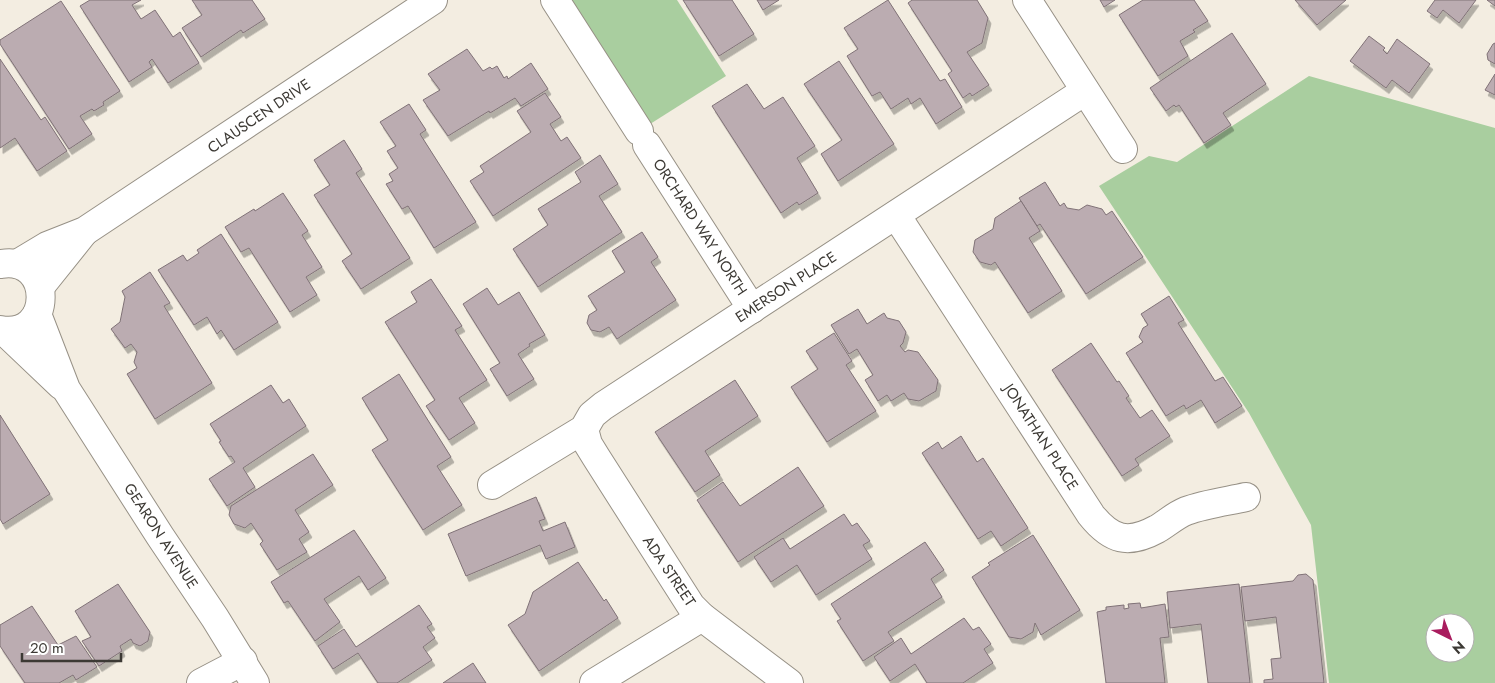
<svg xmlns="http://www.w3.org/2000/svg" width="1495" height="683" font-family="Jost,sans-serif">
  <defs>
    <filter id="shadow"><feDropShadow dx="3" dy="5.5" stdDeviation="0" flood-color="#0004"/></filter>
  </defs>
  <rect width="100%" height="100%" fill="#f3ede1"/>
  <g fill="#a9ce9f" fill-rule="evenodd">
    <polygon points="555,0 677,0 726,76 639,131"/>
    <path d="M 1309,76 L 1495,128 L 1495,683 L 1329,683 L 1311,525 L 1249,413 L 1099,186 L 1149,156 L 1177,162 ZM 1435,623 L 1465,623 L 1465,653 L 1435,653 Z"/>
  </g>
  <g fill="#bbacb1" stroke="#807277" filter="url(#shadow)">
    <polygon points="90,0 141,0 132,5 141,19 155,10 173,37 180,32 199,63 168,83 152,59 149,62 152,67 129,82 80,6"/>
    <polygon points="192,0 252,0 265,19 243,33 241,30 201,57 182,28 202,15"/>
    <polygon points="683,0 732,0 754,34 719,56"/>
    <polygon points="757,0 779,0 763,10"/>
    <polygon points="888,0 940,81 945,79 962,107 936,124 920,98 911,104 908,98 891,109 880,92 872,96 847,56 858,49 844,28"/>
    <polygon points="912,0 977,0 988,18 982,43 967,52 989,85 972,96 970,93 963,98 948,74 952,71 908,3"/>
    <polygon points="1100,0 1115,0 1104,7"/>
    <polygon points="1143,0 1194,0 1208,21 1193,30 1195,32 1180,41 1188,56 1158,76 1119,15"/>
    <polygon points="1295,0 1346,0 1317,25"/>
    <polygon points="1435,0 1476,0 1459,23 1443,10 1437,18 1427,11"/>
    <polygon points="1487,0 1495,0 1495,6"/>
    <polygon points="61,1 120,91 103,102 104,105 94,111 92,109 80,116 92,134 69,149 0,44 0,40"/>
    <polygon points="1232,33 1266,84 1223,113 1231,125 1204,143 1179,105 1176,107 1174,105 1166,111 1150,88"/>
    <polygon points="1369,36 1385,48 1383,50 1387,54 1397,39 1430,64 1409,93 1392,80 1386,88 1350,61"/>
    <polygon points="1495,43 1495,64 1488,60 1487,54 1493,44"/>
    <polygon points="467,49 483,71 490,67 492,69 497,66 504,78 507,76 508,79 531,63 548,89 521,106 515,98 490,113 489,111 448,136 423,100 440,90 428,74"/>
    <polygon points="0,59 41,120 45,117 67,151 37,171 15,138 0,148"/>
    <polygon points="839,61 894,144 838,181 821,154 842,140 804,84"/>
    <polygon points="1495,74 1495,95 1485,90"/>
    <polygon points="747,84 764,109 783,97 815,146 797,158 818,193 799,205 797,202 781,213 712,106"/>
    <polygon points="545,93 561,117 550,124 561,141 567,137 581,158 493,216 470,181 484,172 480,166 531,132 517,111"/>
    <polygon points="409,104 426,130 420,134 476,222 434,248 408,206 402,209 386,184 393,181 389,174 398,168 387,151 396,146 380,122"/>
    <polygon points="344,140 362,169 356,173 410,258 361,289 342,261 352,254 314,195 330,185 314,160"/>
    <polygon points="600,155 618,184 599,196 622,232 538,287 513,249 548,225 538,209 581,182 575,172"/>
    <polygon points="1045,182 1060,206 1064,203 1067,208 1079,210 1087,205 1102,209 1106,215 1112,211 1143,257 1086,294 1040,224 1037,226 1019,198"/>
    <polygon points="283,193 308,231 302,235 322,267 306,277 317,295 290,312 249,248 241,252 225,227 254,209 255,211"/>
    <polygon points="1021,201 1040,231 1029,238 1062,291 1028,313 995,262 991,265 980,262 973,252 975,240 993,229 995,218"/>
    <polygon points="642,232 658,257 651,262 676,300 617,339 609,327 600,332 591,330 587,323 589,315 597,310 588,296 625,272 612,251"/>
    <polygon points="221,234 278,322 234,350 221,330 217,334 207,317 194,325 158,270 183,255 187,261 199,253 197,250"/>
    <polygon points="150,272 170,303 164,306 212,383 155,419 127,374 137,368 134,362 137,352 131,344 125,348 111,329 120,322 125,297 122,291"/>
    <polygon points="431,279 462,326 455,330 487,380 459,398 475,423 449,440 426,406 435,400 385,322 417,302 411,292"/>
    <polygon points="487,288 498,305 519,292 545,335 529,344 530,346 518,354 534,379 507,396 490,369 500,363 463,304"/>
    <polygon points="1169,296 1184,320 1178,323 1215,381 1223,377 1242,406 1215,423 1201,400 1186,409 1184,405 1166,416 1126,353 1143,342 1139,337 1143,328 1148,325 1141,314"/>
    <polygon points="858,309 867,324 884,313 887,318 899,321 906,332 903,343 900,346 905,352 908,350 918,352 938,380 936,391 919,401 908,399 904,393 891,401 887,395 878,401 865,380 873,375 857,349 849,354 831,325"/>
    <polygon points="834,333 852,361 846,365 876,411 827,442 791,387 818,369 806,351"/>
    <polygon points="1091,343 1117,382 1119,381 1129,396 1126,398 1140,418 1152,410 1170,436 1135,459 1139,465 1122,476 1052,370"/>
    <polygon points="399,374 451,457 437,466 462,505 423,530 372,450 388,440 362,398"/>
    <polygon points="735,380 758,416 705,451 720,475 695,492 655,432"/>
    <polygon points="271,385 283,403 289,399 306,426 243,468 255,487 227,506 209,479 235,462 231,456 229,457 219,442 221,441 210,424"/>
    <polygon points="0,415 50,494 3,524 0,519"/>
    <polygon points="961,436 977,462 983,458 1028,528 1001,546 991,531 978,539 922,453 938,442 942,449"/>
    <polygon points="313,454 333,485 295,510 309,532 299,539 307,552 277,570 260,544 263,541 251,523 245,528 234,524 229,515 231,506"/>
    <polygon points="798,467 824,506 738,562 697,500 723,482 740,506"/>
    <polygon points="536,497 545,519 539,521 543,531 565,522 575,547 546,559 540,545 466,576 448,534"/>
    <polygon points="844,514 852,526 857,523 870,541 863,545 872,559 816,595 797,565 771,582 754,557 783,538 790,549"/>
    <polygon points="354,530 386,578 368,590 359,576 324,599 340,622 315,641 288,601 284,603 271,582"/>
    <polygon points="1033,535 1080,610 1041,635 1035,623 1033,632 1021,639 1009,637 972,577 990,565 988,563"/>
    <polygon points="925,542 944,570 931,579 942,597 888,632 894,641 863,661 837,621 841,619 831,604"/>
    <polygon points="578,562 604,601 606,599 618,618 539,671 508,625 525,614 533,592"/>
    <polygon points="1306,574 1313,580 1324,683 1264,683 1264,680 1273,679 1271,659 1281,658 1276,617 1245,621 1241,587 1293,581 1298,575"/>
    <polygon points="118,584 150,632 148,641 140,646 133,643 131,639 120,646 122,651 99,666 82,641 91,637 75,611"/>
    <polygon points="1239,584 1250,683 1208,683 1201,624 1170,628 1167,592"/>
    <polygon points="1140,603 1141,608 1165,604 1169,637 1160,638 1165,683 1106,683 1097,612 1106,610 1106,607 1124,605 1124,609 1129,608 1128,604"/>
    <polygon points="419,605 432,624 427,627 435,638 423,647 432,660 397,683 378,683 358,653 333,669 318,646 344,629 356,647"/>
    <polygon points="32,606 58,645 76,636 97,667 76,680 73,675 59,683 25,683 0,646 0,625"/>
    <polygon points="964,618 973,630 979,627 991,644 984,649 993,663 963,683 927,683 915,664 890,681 874,657 901,638 911,654"/>
    <polygon points="473,663 486,683 443,683"/>
  </g>
  <g fill="none" stroke-linecap="round" stroke-linejoin="round">
    <g stroke="#979186" stroke-width="30">
      <g id="minor">
        <polyline points="555,0 639,131"/>
        <polyline points="1027,0 1123,149"/>
        <polyline points="647,145 752,309"/>
        <path d="M 896,215 L 1091,515 C 1111,540 1128,545 1157,529 C 1167,523 1176,515 1186,511 C 1204,504 1228,501 1246,497"/>
        <polyline points="17,264 47,246 85,231 433,0"/>
        <polyline points="40,287 84,232"/>
        <polyline points="37,314 66,389 160,536 215,618 255,683"/>
        <path d="M 0,330 C 54,340 54,255 1,264"/>
        <polyline points="4,331 61,385"/>
        <polyline points="584,429 588,444 596,457 691,606 702,617 789,683"/>
        <polyline points="492,485 584,429 592,415 603,406 1085,91"/>
        <polyline points="201,683 243,661"/>
        <polyline points="594,683 702,617"/>
      </g>
    </g>
    <use href="#minor" stroke="#fff" stroke-width="28"/>
  </g>
  <g text-anchor="middle" stroke-width="4" stroke-linejoin="round" paint-order="stroke">
    <g font-size="15" fill="#3c3934" stroke="#fff">
      <text transform="translate(259 116) rotate(-34)" y="5">CLAUSCEN DRIVE</text>
      <text transform="translate(700 227) rotate(57)" y="5">ORCHARD WAY NORTH</text>
      <text transform="translate(786 287) rotate(-33)" y="5">EMERSON PLACE</text>
      <text transform="translate(1041 437) rotate(57)" y="5">JONATHAN PLACE</text>
      <text transform="translate(161 536) rotate(57)" y="5">GEARON AVENUE</text>
      <text transform="translate(669 571) rotate(56)" y="5">ADA STREET</text>
    </g>
  </g>
  <g transform="translate(1450 638) rotate(138)"><circle r="24" fill="#ffffff" stroke="#b1b0ae"/>
  <path d="M0-4L9 19L0 12L-9 19Z" fill="#a91c5e"/>
  <text y="-8" font-size="14" font-weight="bold" text-anchor="middle" fill="#3c3934">N</text>
  </g>
  <path d="M22 653v8h99v-8" fill="none" stroke="#3c3934" stroke-width="2.5"/>
  <text x="30" y="653" font-size="15" fill="#3c3934" stroke="#ffffff" stroke-width="4" paint-order="stroke">20 m</text>
</svg>
